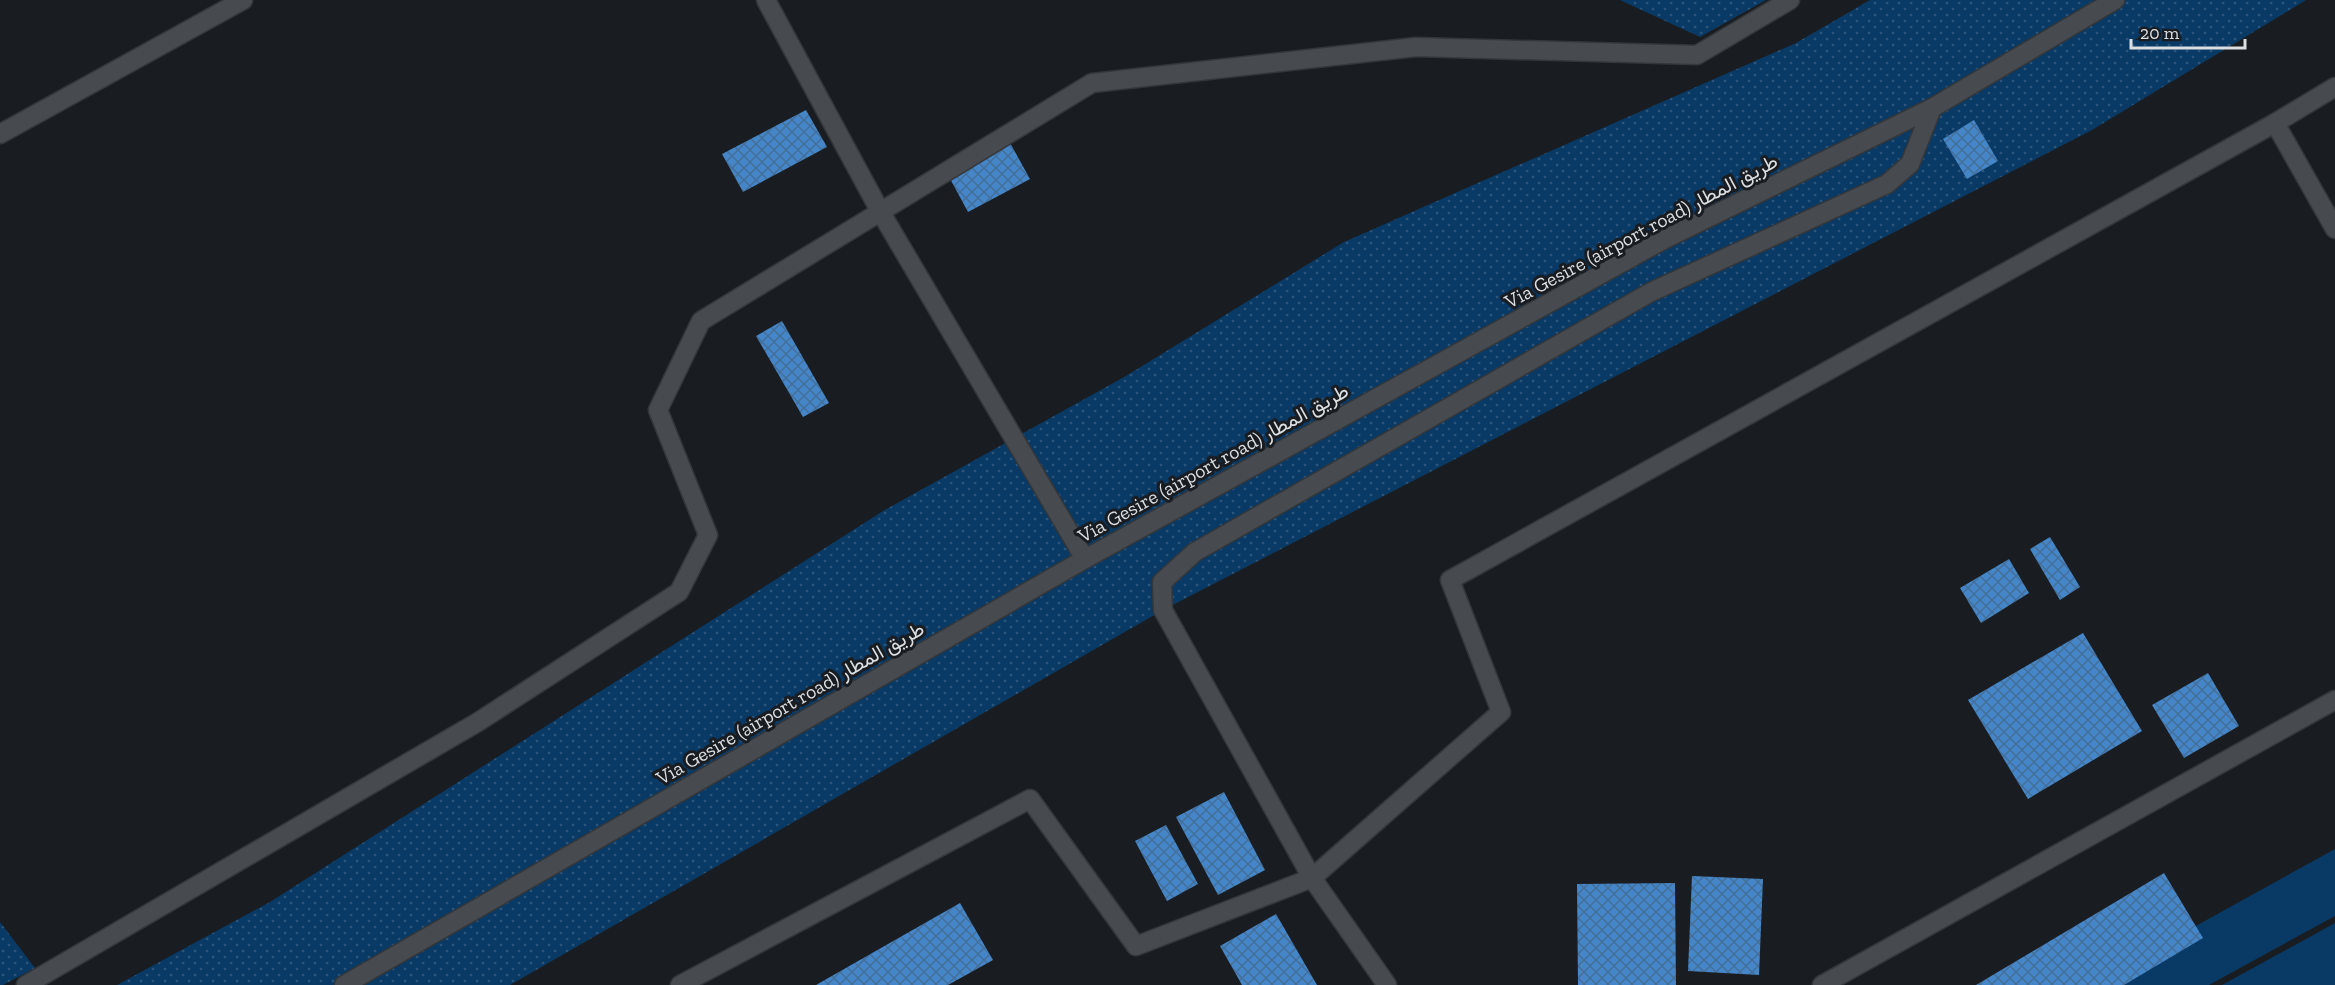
<svg xmlns="http://www.w3.org/2000/svg" width="2335" height="985" font-family="'Zilla Slab',Vazirmatn,serif">
  <defs>
    <pattern id="grass-dots" width="8" height="8" patternUnits="userSpaceOnUse" patternTransform="scale(1.5)"><rect width="8" height="8" fill="#093965"/><path d="M2 2h.1M6 6h.1" fill="none" stroke="#2c557b" stroke-width="1.8" stroke-linecap="round"/></pattern>
    <pattern id="building-cross-hatch" width="8" height="8" patternUnits="userSpaceOnUse" patternTransform="scale(1.5)"><rect width="8" height="8" fill="#4586c8"/><path d="M0 0l8 8M0 8l8-8" fill="none" stroke="#446f9a"/></pattern>
  </defs>
  <rect width="100%" height="100%" fill="#191d21"/>
  <g fill="url(#grass-dots)">
    <polygon points="1620,0 1766,0 1700,37"/>
    <polygon points="1870,0 2306,0 2092,130 1163,610 510,985 117,985 270,902 883,511 1126,376 1344,242 1796,43"/>
    <polygon points="0,922 35,968 3,985 0,985"/>
  </g>
  <g fill="#093965">
    <polygon points="2335,849 2335,916 2209,985 2089,985"/>
    <polygon points="2335,923 2335,985 2222,985"/>
  </g>
  <g fill="url(#building-cross-hatch)">
    <polygon points="806,110 827,147 743,192 722,154"/>
    <polygon points="1974,120 1998,161 1967,179 1943,139"/>
    <polygon points="1009,141 1030,179 968,212 948,175"/>
    <polygon points="782,321 829,403 803,417 756,336"/>
    <polygon points="2050,537 2080,587 2060,600 2030,549"/>
    <polygon points="2009,559 2029,593 1981,623 1960,588"/>
    <polygon points="2083,633 2142,731 2028,799 1968,700"/>
    <polygon points="2208,673 2239,726 2184,758 2152,705"/>
    <polygon points="1224,792 1265,870 1218,895 1176,817"/>
    <polygon points="1166,825 1198,884 1167,901 1135,841"/>
    <polygon points="2164,873 2203,938 2124,985 1976,985"/>
    <polygon points="1692,876 1763,879 1759,975 1688,971"/>
    <polygon points="1675,883 1676,985 1578,985 1577,884"/>
    <polygon points="960,903 993,960 948,985 816,985"/>
    <polygon points="1276,914 1317,985 1242,985 1220,946"/>
  </g>
  <g fill="none" stroke-linecap="round" stroke-linejoin="round">
    <g stroke="#34373a" stroke-width="21">
      <g id="service">
        <polyline points="766,0 880,211 1085,559"/>
        <polyline points="2275,123 2335,229"/>
        <polyline points="0,134 243,0"/>
        <polyline points="26,985 478,722 679,592 708,535 658,410 701,321 1092,83 1416,47 1697,55 1790,0"/>
        <polyline points="680,985 1030,799 1136,946 1312,878 1501,712 1450,580 2275,123 2335,87"/>
        <polyline points="1387,985 1312,878 1163,610 1162,582 1195,552 1651,292 1887,184 1910,164 1932,108"/>
        <polyline points="1822,985 2335,700"/>
      </g>
    </g>
    <g stroke="#34373a" stroke-width="21">
      <polyline id="secondary" points="344,985 1085,559 1663,240 1932,108 2115,0"/>
    </g>
    <use href="#service" stroke="#474b50" stroke-width="18"/>
    <use href="#secondary" stroke="#474b50" stroke-width="18"/>
  </g>
  <g text-anchor="middle" stroke-width="6" stroke-linejoin="round" paint-order="stroke">
    <g font-size="20" fill="#dcdfe2" stroke="#191d21">
      <text transform="translate(1641 231) rotate(-28)" y="7">Via Gesire (airport road) طريق المطار</text>
      <text transform="translate(1213 463) rotate(-29)" y="7">Via Gesire (airport road) طريق المطار</text>
      <text transform="translate(790 703) rotate(-30)" y="7">Via Gesire (airport road) طريق المطار</text>
    </g>
  </g>
  <path d="M2131 39v9h114v-9" fill="none" stroke="#dcdfe2" stroke-width="3"/>
  <text x="2140" y="39" font-size="18" fill="#dcdfe2" stroke="#191d21" stroke-width="4.5" paint-order="stroke">20 m</text>
</svg>
